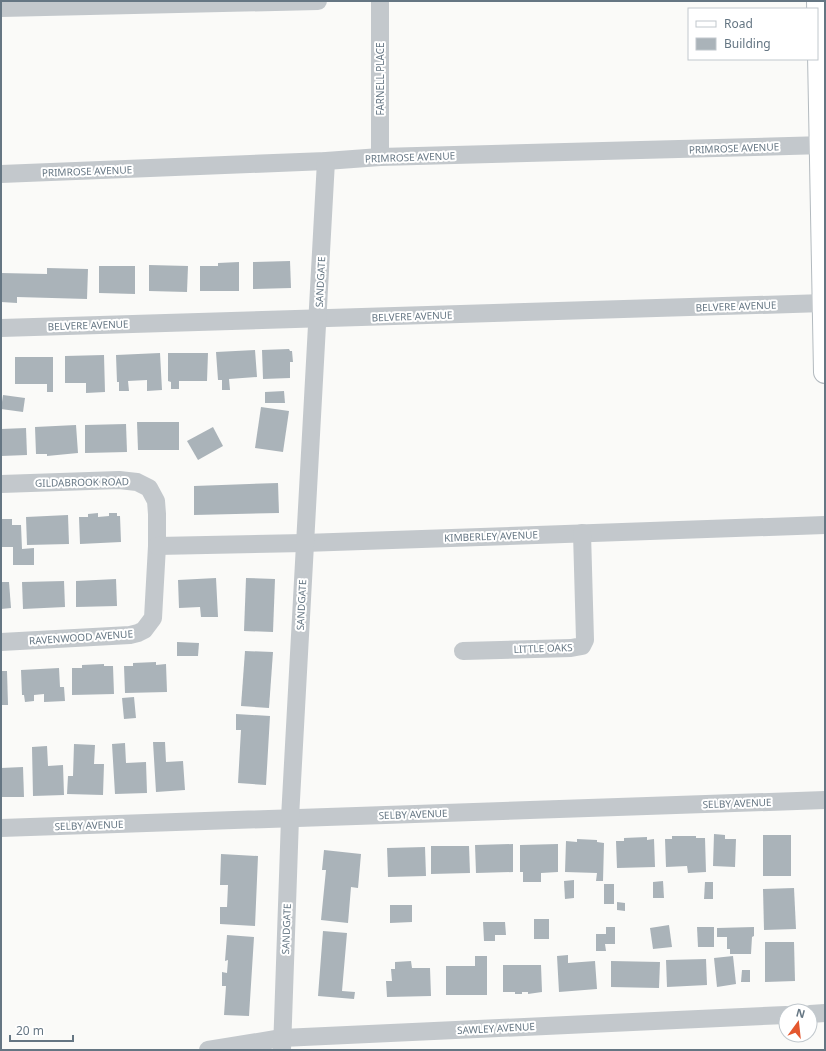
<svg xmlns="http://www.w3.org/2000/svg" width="826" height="1051" font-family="'Noto Sans',sans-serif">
  <rect width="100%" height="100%" fill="#fafaf8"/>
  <g fill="#aab3b9">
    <polygon points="290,261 291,288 253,289 253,262"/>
    <polygon points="239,262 239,291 200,291 200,266 218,266 218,263"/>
    <polygon points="149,265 188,266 187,292 149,291"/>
    <polygon points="99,266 135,266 135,294 99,293"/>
    <polygon points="47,268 88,269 87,299 17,297 17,303 1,302 1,273 47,274"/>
    <polygon points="289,349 290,351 292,351 293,362 290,362 290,378 263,379 262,350"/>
    <polygon points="255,350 257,377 229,379 230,390 222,390 222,380 218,380 216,352"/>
    <polygon points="160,353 162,390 147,391 147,380 128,381 129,391 119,391 119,382 117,382 116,355"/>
    <polygon points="168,353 208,353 207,381 179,381 179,389 171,389 171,382 168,381"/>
    <polygon points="104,355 105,392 86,393 86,383 65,383 65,356"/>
    <polygon points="15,357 53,357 53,392 47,392 47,384 15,384"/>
    <polygon points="284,391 285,403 265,403 265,392"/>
    <polygon points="3,395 25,398 23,412 1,409"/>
    <polygon points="261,407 289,411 283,452 255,448"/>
    <polygon points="137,422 179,422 179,450 138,450"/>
    <polygon points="126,424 127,452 85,453 85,425"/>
    <polygon points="76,425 78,453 47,456 47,454 36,454 35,427"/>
    <polygon points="213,427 223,446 198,460 187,441"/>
    <polygon points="26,428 27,455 1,456 1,429"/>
    <polygon points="278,483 279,513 194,515 194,486"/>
    <polygon points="98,513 98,517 109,516 109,513 117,513 117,516 120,516 121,542 80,544 79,517 88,517 88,514"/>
    <polygon points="68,515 69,544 27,545 26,517"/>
    <polygon points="1,517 2,517 2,519 12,519 12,525 21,525 22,549 34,548 34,565 13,565 13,547 1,547"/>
    <polygon points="216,578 218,617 201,617 200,607 179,608 178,580"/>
    <polygon points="246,578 275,579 273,632 244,631"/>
    <polygon points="116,579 117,606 76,607 76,581"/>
    <polygon points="64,581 65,607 23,609 22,582"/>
    <polygon points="1,582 9,582 11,608 1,609"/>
    <polygon points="177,642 199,643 198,656 177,656"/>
    <polygon points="245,651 273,652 269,708 241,706"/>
    <polygon points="156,662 156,665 166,664 167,692 125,693 124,666 133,666 133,663"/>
    <polygon points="104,664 104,666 113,666 114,694 72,695 72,668 82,668 82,665"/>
    <polygon points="59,668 60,687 64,687 65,701 44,702 44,694 34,695 34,701 25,702 24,695 22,695 21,670"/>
    <polygon points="1,671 7,671 8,705 1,705"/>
    <polygon points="134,697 136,718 124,719 122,698"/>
    <polygon points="236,714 270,716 266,785 238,783 241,730 236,730"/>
    <polygon points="153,742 165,742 166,762 183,761 185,790 156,792"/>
    <polygon points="125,743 126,763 146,762 147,793 115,794 112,744"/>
    <polygon points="74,744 95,745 94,764 104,764 103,795 67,794 68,776 73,776"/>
    <polygon points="47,746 48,766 63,765 64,795 33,796 32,747"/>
    <polygon points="23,767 24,797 1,797 1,768"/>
    <polygon points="714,834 725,835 725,839 736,839 735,867 713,866"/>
    <rect x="763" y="835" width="28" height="41"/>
    <polygon points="672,836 696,836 696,838 705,838 706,872 688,873 687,866 666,867 665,839 672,839"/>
    <polygon points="647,837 647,840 654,839 655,867 617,868 616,841 624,841 624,838"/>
    <polygon points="577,839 597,840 597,842 604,843 603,881 596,881 597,873 565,872 566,841 577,842"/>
    <polygon points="513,844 513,872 476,873 475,845"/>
    <polygon points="558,844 558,872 541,873 541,882 523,882 523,872 520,872 520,845"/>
    <polygon points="431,846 469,846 470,873 431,874"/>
    <polygon points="425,847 426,876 388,877 387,848"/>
    <polygon points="324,850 361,854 358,888 351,887 348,923 321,920 326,870 322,870"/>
    <polygon points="221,854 258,856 255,926 220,924 220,907 227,907 228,885 220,885"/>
    <polygon points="574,880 574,898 565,899 564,881"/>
    <polygon points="663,881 664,898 653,898 653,882"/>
    <polygon points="705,882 713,882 713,899 704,899"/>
    <rect x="604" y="884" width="10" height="20"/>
    <polygon points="794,888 796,929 764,930 763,889"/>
    <polygon points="617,902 625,903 625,911 617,910"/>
    <polygon points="390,905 412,905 412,922 390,923"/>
    <rect x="534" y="919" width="15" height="20"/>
    <polygon points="483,922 505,922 506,935 495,935 495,941 484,941"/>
    <polygon points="669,925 672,947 653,949 650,928"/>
    <polygon points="606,927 615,927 615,944 605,944 606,951 596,951 596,934 606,934"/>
    <polygon points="697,927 714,927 714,947 698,947"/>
    <polygon points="754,927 754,936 752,937 751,954 730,954 730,949 727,949 727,937 717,937 717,928"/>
    <polygon points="323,931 347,933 342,991 355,992 354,999 318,996"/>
    <polygon points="227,935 254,937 249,1016 224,1015 226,986 222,986 222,972 227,973 228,960 225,961"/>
    <polygon points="765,942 794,942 795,981 765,982"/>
    <polygon points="568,955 568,963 595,961 597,989 559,992 557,956"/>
    <polygon points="475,956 487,956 487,995 446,995 446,966 475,966"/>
    <polygon points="733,956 736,984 717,987 714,958"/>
    <polygon points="706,959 707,985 667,987 666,960"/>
    <polygon points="411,961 412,968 430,968 431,996 387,997 386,981 392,981 391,969 395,969 395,962"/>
    <polygon points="611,961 660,962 659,988 611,987"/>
    <polygon points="503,965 541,965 542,992 528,994 528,992 522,992 522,994 515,994 515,992 503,992"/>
    <polygon points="742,970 750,970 750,982 741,982"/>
  </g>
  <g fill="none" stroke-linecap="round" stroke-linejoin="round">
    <g stroke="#b3babf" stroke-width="24">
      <polyline id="secondary" points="818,1 825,372"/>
    </g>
    <g stroke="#c3c8cc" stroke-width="18">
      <polyline points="1,8 318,1"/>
      <polyline points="380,157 380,1"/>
      <polyline points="1,174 326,161 380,157 825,145"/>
      <polyline points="1,328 824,303"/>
      <polyline points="1,484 119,480 137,482 149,488 156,501 157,514 157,546 153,618 144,630 138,633 130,635 1,642"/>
      <polyline points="157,546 304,543 825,525"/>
      <polyline points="463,651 571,648 582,646 585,640 582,533"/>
      <polyline points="1,828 825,800"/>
      <polyline points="810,1014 825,1013"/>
      <polyline points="208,1050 282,1038 786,1015"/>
      <polyline points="282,1050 290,818 326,161"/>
    </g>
    <use href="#secondary" stroke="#fff" stroke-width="22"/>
  </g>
  <g text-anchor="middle" stroke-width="4" stroke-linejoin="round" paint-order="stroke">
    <g font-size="10" fill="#657683" stroke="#fff">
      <text transform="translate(380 79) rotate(-90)" y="4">FARNELL PLACE</text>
      <text transform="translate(734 148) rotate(-2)" y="4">PRIMROSE AVENUE</text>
      <text transform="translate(410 157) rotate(-2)" y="4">PRIMROSE AVENUE</text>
      <text transform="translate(87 171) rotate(-2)" y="4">PRIMROSE AVENUE</text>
      <text transform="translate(320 282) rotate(-87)" y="4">SANDGATE</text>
      <text transform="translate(736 306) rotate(-2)" y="4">BELVERE AVENUE</text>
      <text transform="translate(412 316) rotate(-2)" y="4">BELVERE AVENUE</text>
      <text transform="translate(88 325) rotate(-2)" y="4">BELVERE AVENUE</text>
      <text transform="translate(82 482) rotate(-1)" y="4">GILDABROOK ROAD</text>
      <text transform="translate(491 536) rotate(-2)" y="4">KIMBERLEY AVENUE</text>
      <text transform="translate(301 605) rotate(-87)" y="4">SANDGATE</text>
      <text transform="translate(81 637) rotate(-4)" y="4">RAVENWOOD AVENUE</text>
      <text transform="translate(543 648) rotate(-2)" y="4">LITTLE OAKS</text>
      <text transform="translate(737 803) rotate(-2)" y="4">SELBY AVENUE</text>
      <text transform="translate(413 814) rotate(-2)" y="4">SELBY AVENUE</text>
      <text transform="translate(89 825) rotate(-2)" y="4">SELBY AVENUE</text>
      <text transform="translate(286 929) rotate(-88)" y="4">SANDGATE</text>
      <text transform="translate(496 1028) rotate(-3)" y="4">SAWLEY AVENUE</text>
    </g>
  </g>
  <rect width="826" height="1051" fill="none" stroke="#657683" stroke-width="4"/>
  <rect x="688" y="8" width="130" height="52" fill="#ffffff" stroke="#c1c8cd"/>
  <rect x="696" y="21" width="20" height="6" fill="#ffffff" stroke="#c1c8cd"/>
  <text x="724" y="28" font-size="12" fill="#657683">Road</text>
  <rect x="696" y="38" width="20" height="12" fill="#aab3b9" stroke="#c1c8cd"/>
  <text x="724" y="48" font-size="12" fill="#657683">Building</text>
  <g transform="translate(798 1023) rotate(15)"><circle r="19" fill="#ffffff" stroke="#c1c8cd"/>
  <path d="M0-3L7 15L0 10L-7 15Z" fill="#e4572e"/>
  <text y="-6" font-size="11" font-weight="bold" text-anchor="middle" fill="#657683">N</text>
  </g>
  <path d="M10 1035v6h63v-6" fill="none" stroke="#657683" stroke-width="2"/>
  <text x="16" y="1035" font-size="12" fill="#657683" stroke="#ffffff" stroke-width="3" paint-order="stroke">20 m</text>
</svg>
